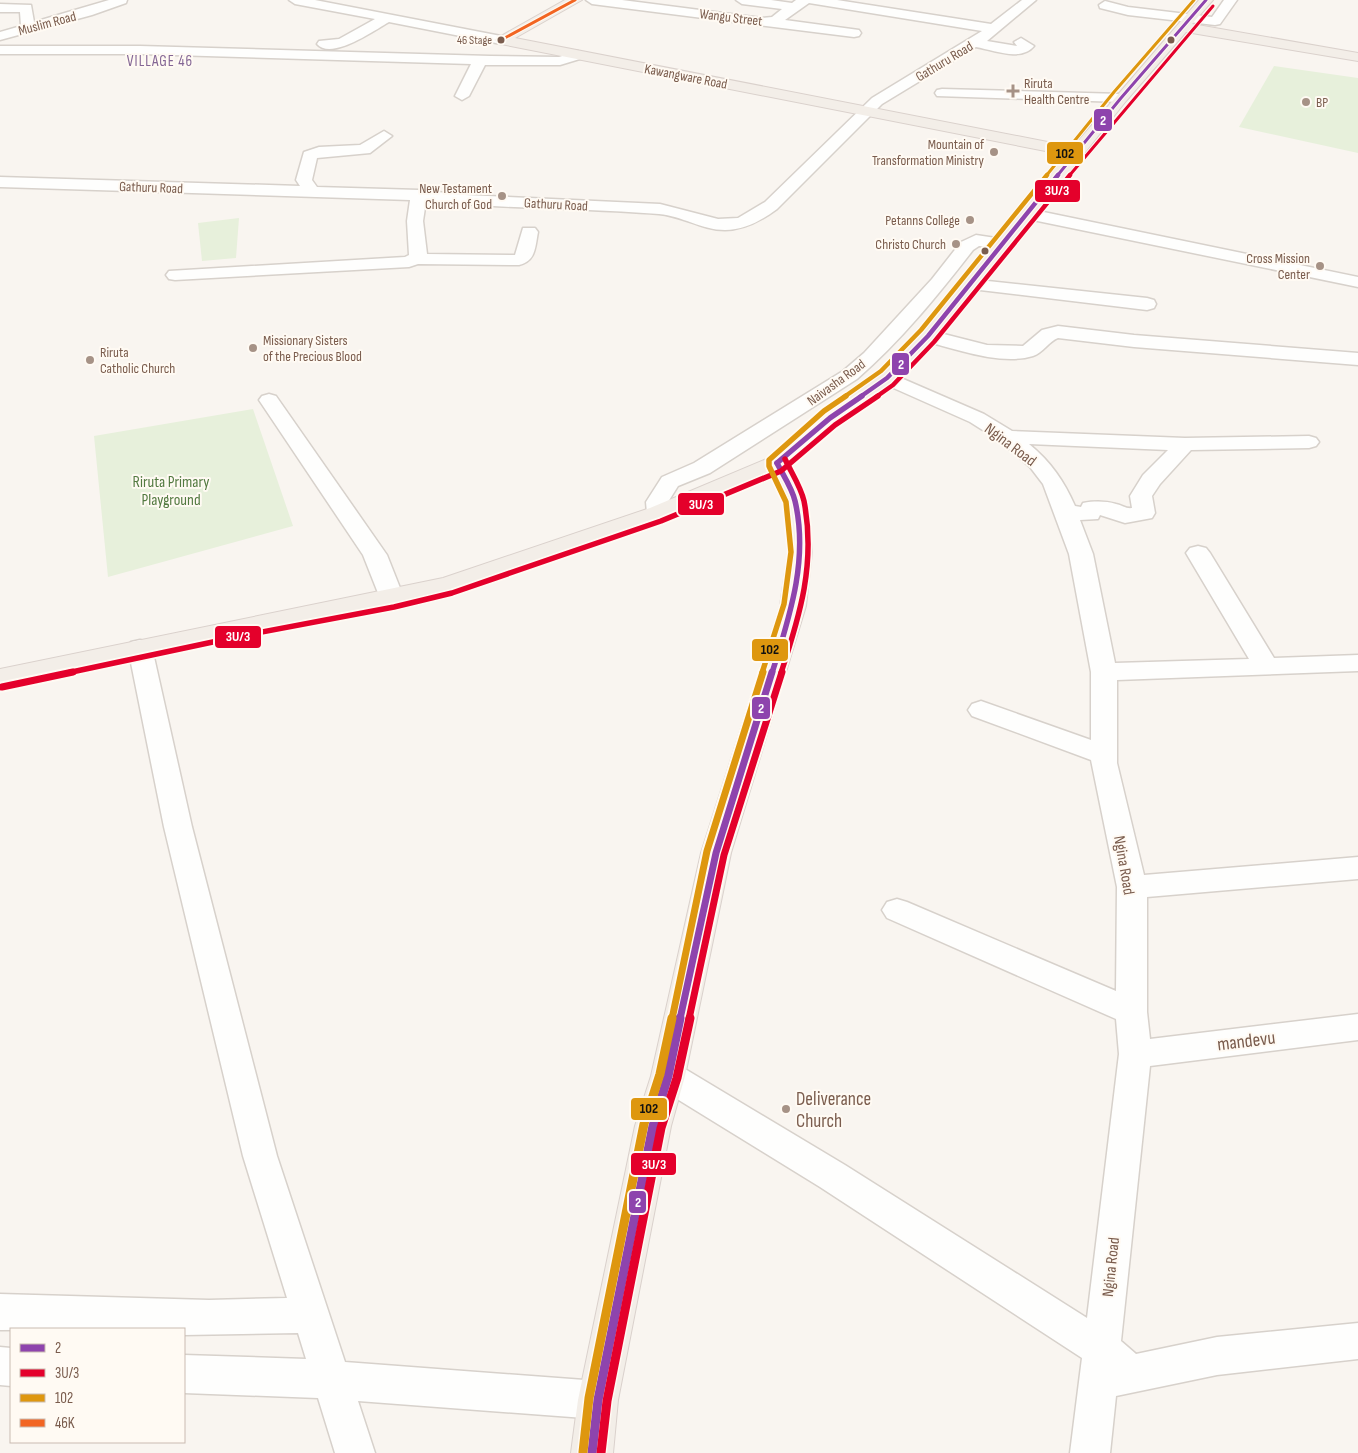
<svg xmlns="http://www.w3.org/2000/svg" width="1358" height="1453" font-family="'Sofia Sans Condensed',sans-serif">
  <rect width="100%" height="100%" fill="#f9f5f0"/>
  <g fill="#e7f0db">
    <polygon points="1274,66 1358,78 1358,153 1239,127"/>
    <polygon points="239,218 236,258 202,261 198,223"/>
    <polygon points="253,409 293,526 108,577 94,436"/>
  </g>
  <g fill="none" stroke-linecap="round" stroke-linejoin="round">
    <g stroke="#d7d1cb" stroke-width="3">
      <g id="minor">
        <polygon points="109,0 127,0 126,3 92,15 0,40 0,32 21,26 20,12 0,12 0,4 31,5 34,22"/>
        <path d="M 289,0 L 315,0 L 501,36 L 508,40 L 501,44 L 389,22 C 375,30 331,61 317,44 L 319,41 L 339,39 L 375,19 L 295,4 Z"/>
        <path d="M 586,0 L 622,0 L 762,18 L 772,17 L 782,9 L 742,4 L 736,0 L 771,0 L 792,3 L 796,0 L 837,0 L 991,24 L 1022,0 L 1036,0 L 987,41 L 1017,46 L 1014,42 L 1021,38 L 1034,46 C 1021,62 993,50 976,47 L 882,104 L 777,209 C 762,220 745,230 725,230 C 702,230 682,216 659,214 C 581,208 504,209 426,201 L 423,221 L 427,254 L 515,255 L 523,228 L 535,228 L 538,232 C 535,247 536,261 519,265 L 418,264 L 409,267 L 175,280 L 169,279 L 166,275 L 169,271 L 405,257 L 409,255 L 407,221 L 410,200 L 0,187 L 0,177 L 300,186 L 296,180 L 304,152 L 319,147 L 360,145 L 384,131 L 392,136 L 370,153 L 317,158 L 312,180 L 317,187 L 419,190 L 465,195 L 660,204 L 718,219 L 738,218 L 765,202 L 872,98 L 982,31 L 809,3 L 785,20 L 859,30 L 861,33 L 859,36 L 854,37 L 592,4 Z"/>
        <polygon points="1224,0 1237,0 1220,24 1215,25 1128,15 1100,8 1099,5 1105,1 1128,7 1212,17"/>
        <polygon points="0,46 140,46 490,56 559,57 578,51 585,55 583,58 560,65 485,65 469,96 462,100 455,96 471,64 140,54 0,54"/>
        <polygon points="942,89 1121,94 1128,98 1121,102 937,96 935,93 937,90"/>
        <polygon points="1029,209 1358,277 1358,287 1023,218 1021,214 1023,210"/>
        <path d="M 976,235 L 1009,240 L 1012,244 L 1009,248 L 1003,249 L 979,246 L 973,250 C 938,295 901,341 857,379 L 710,473 L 678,486 L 668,502 L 669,513 L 666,518 L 658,520 L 650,518 L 647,513 L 646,502 L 662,477 L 694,463 L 843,371 L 864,353 L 932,279 L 961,242 Z"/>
        <polygon points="969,279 1147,298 1154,300 1156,304 1154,308 1147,310 963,288 960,284 963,280"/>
        <path d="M 1058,326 L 1134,335 L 1358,353 L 1358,365 L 1134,347 L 1058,338 C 1049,341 1043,353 1033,356 C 1000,366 953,348 921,340 L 918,336 L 921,332 L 928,330 L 987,345 L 1023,346 L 1042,330 Z"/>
        <path d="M 887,372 L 984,414 L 1012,431 L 1185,438 L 1309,436 L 1316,438 L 1319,442 L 1316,446 L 1309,448 L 1191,450 L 1160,484 L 1152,496 L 1155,513 L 1152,518 L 1125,523 L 1100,515 L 1098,519 L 1080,520 L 1093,554 L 1115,663 L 1249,659 L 1186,553 L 1190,548 L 1198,546 L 1206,548 L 1210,553 L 1274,658 L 1358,655 L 1358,671 L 1117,680 L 1117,763 L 1144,875 L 1358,857 L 1358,879 L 1147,897 L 1147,1012 L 1150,1039 L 1358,1014 L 1358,1040 L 1150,1066 L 1121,1341 L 1136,1354 L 1217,1337 L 1358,1323 L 1358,1359 L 1217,1375 L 1116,1396 L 1110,1453 L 1070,1453 L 1082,1358 L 820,1187 L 656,1086 L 652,1076 L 656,1066 L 668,1062 L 680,1066 L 845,1165 L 1087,1318 L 1119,1054 L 1116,1019 L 887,918 L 882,910 L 887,902 L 897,899 L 907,902 L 1116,991 L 1117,887 L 1091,760 L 972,716 L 968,710 L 972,704 L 981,701 L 1091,740 L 1091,672 L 1069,554 L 1043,484 L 1030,467 L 1000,441 L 970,422 L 880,382 L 877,378 L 880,374 ZM 1029,444 L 1168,450 L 1143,475 L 1130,496 L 1132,508 C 1126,509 1122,505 1116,504 C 1106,501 1094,501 1083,503 L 1081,507 L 1075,506 C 1064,481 1051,462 1029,444 Z"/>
        <polygon points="269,394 276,396 387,555 404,598 400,603 392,605 384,603 380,598 363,555 259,400 262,396"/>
        <polygon points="140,640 149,642 152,648 192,827 277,1156 345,1362 598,1381 612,1386 617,1400 612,1414 598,1419 358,1401 375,1453 335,1453 318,1398 184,1393 184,1355 306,1359 298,1333 184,1335 184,1329 0,1330 0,1294 209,1300 287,1298 243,1156 164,827 128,648 131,642"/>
        <polygon points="0,1347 11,1348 11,1386 0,1385"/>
      </g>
    </g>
    <g stroke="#dad1cc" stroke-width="2">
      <polygon id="major" points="565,0 582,0 515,38 1073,147 1199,0 1213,0 1192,24 1358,53 1358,61 1186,32 1126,101 935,340 894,382 838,423 789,464 807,500 812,552 806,606 731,853 685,1076 671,1126 618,1400 613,1453 571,1453 578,1400 635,1126 651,1076 701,853 780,606 788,552 783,500 771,474 666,518 459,589 392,606 239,635 0,687 0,669 443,578 650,508 769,458 822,413 880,374 921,332 1066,155 501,44 494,40"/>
    </g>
    <use href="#minor" fill="#fefefd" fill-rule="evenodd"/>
    <use href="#major" fill="#f3eee8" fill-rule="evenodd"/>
    <g stroke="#fffaf3" stroke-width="5">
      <polyline id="bus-1-far4" points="1057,176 1121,98 1206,0"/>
    </g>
    <g stroke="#fffaf3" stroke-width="7">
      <polyline id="bus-1-far3" points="860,397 887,378 928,336 1058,175"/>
    </g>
    <g stroke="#fffaf3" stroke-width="9">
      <g id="bus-1-far2">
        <polyline points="777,463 830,418 862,396"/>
        <path d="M 772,673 C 789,618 809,560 795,501 C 792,488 783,475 777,463"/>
      </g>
    </g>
    <g stroke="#fffaf3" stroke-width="11">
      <polyline id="bus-1-far1" points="680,1019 716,853 772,672"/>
    </g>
    <g stroke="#fffaf3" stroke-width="12">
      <polyline id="bus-1" points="592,1453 598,1400 653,1126 668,1076 680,1018"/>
    </g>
    <g stroke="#fffaf3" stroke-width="5">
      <polyline id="bus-2-far4" points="1069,176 1213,6"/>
    </g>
    <g stroke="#fffaf3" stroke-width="7">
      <polyline id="bus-2-far3" points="876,397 893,385 934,342 1070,175"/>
    </g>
    <g stroke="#fffaf3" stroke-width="9">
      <g id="bus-2-far2">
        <polyline points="67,673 241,636 394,607 452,593 661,521 781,471 835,425 878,396"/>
        <path d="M 781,673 C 800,615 816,563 804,501 C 801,487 791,472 785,459"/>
      </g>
    </g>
    <g stroke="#fffaf3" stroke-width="11">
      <g id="bus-2-far1">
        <polyline points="2,687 73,672"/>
        <polyline points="689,1019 724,855 782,672"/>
      </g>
    </g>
    <g stroke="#fffaf3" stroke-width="12">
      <polyline id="bus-2" points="601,1453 607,1401 661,1128 677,1078 690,1018"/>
    </g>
    <g stroke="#fffaf3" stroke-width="5">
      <polyline id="bus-3-far4" points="1046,176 1114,92 1194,0"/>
    </g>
    <g stroke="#fffaf3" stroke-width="7">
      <polyline id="bus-3-far3" points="844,397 881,371 921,330 1047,175"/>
    </g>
    <g stroke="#fffaf3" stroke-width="9">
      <polyline id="bus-3-far2" points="762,673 784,604 791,552 786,502 769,466 769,460 824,411 846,396"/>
    </g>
    <g stroke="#fffaf3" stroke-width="11">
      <polyline id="bus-3-far1" points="672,1019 707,851 763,672"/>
    </g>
    <g stroke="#fffaf3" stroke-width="12">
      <polyline id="bus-3" points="583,1452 589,1398 644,1124 660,1074 672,1018"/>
    </g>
    <g stroke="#fffaf3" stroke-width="5">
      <polyline id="bus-4" points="501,40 575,0"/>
    </g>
    <use href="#bus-1-far4" stroke="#8e44ad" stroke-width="3"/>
    <use href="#bus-1-far3" stroke="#8e44ad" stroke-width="4.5"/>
    <use href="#bus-1-far2" stroke="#8e44ad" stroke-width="5.5"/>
    <use href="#bus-1-far1" stroke="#8e44ad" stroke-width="7"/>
    <use href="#bus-1" stroke="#8e44ad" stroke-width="9"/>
    <use href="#bus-2-far4" stroke="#e4002b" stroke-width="3"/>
    <use href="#bus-2-far3" stroke="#e4002b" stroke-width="4.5"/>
    <use href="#bus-2-far2" stroke="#e4002b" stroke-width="5.5"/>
    <use href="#bus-2-far1" stroke="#e4002b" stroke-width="7"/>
    <use href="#bus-2" stroke="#e4002b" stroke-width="9"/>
    <use href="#bus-3-far4" stroke="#de970f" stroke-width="3"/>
    <use href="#bus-3-far3" stroke="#de970f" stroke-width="4.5"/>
    <use href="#bus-3-far2" stroke="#de970f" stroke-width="5.5"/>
    <use href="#bus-3-far1" stroke="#de970f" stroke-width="7"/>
    <use href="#bus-3" stroke="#de970f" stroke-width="9"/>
    <use href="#bus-4" stroke="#f26522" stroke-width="3"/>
  </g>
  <g fill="#7a5c4d" stroke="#fffaf3" stroke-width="2">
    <circle cx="501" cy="40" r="4.5"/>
    <circle cx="1171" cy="40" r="4.5"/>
    <circle cx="985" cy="251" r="4.5"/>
  </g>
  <g fill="#a69286" stroke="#fffaf3" stroke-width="2">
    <path d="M1010.5 83.5h5v5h5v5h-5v5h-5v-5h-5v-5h5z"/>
    <circle cx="1306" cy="102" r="5"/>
    <circle cx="994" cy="152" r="5"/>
    <circle cx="502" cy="196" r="5"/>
    <circle cx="970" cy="220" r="5"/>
    <circle cx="956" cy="244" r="5"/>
    <circle cx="1320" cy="266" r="5"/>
    <circle cx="253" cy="348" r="5"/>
    <circle cx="90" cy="360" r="5"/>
    <circle cx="786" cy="1109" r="5"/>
  </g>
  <g text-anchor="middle" stroke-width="4" stroke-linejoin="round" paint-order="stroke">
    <g font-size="12" fill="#7a5c4d" stroke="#fffaf3" text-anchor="end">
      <text x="492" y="44">46 Stage</text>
    </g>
    <g font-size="14" fill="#7a5c4d" stroke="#fffaf3">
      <text transform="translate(731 17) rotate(7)" y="5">Wangu Street</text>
      <text transform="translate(47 23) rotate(-15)" y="5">Muslim Road</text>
      <text transform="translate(944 61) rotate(-31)" y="5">Gathuru Road</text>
      <text transform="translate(686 76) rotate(11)" y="5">Kawangware Road</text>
      <text transform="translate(151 187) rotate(2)" y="5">Gathuru Road</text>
      <text transform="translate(556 204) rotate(3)" y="5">Gathuru Road</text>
      <text transform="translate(836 382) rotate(-36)" y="5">Naivasha Road</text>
    </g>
    <g font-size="14" fill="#7a5c4d" stroke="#fffaf3" text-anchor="end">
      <text x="1024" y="88" text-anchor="start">Riruta<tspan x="1024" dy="16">Health Centre</tspan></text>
      <text x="1316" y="107" text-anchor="start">BP</text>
      <text x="984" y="149">Mountain of<tspan x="984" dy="16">Transformation Ministry</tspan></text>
      <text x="492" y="193">New Testament<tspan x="492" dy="16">Church of God</tspan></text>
      <text x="960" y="225">Petanns College</text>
      <text x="946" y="249">Christo Church</text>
      <text x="1310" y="263">Cross Mission<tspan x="1310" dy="16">Center</tspan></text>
      <text x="263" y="345" text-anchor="start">Missionary Sisters<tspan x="263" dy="16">of the Precious Blood</tspan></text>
      <text x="100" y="357" text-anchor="start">Riruta<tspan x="100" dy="16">Catholic Church</tspan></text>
    </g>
    <g font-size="15" letter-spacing="1" fill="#846695" stroke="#fffaf3">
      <text x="160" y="66">VILLAGE 46</text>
    </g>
    <g font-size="16" fill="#7a5c4d" stroke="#fffaf3">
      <text transform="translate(1011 444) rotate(37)" y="6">Ngina Road</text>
      <text transform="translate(1125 865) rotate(80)" y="6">Ngina Road</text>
      <text transform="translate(1110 1267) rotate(-84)" y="6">Ngina Road</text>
    </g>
    <g font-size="16" fill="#537a41" stroke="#fffaf3">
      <text x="171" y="487">Riruta Primary<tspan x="171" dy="18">Playground</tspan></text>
    </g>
    <g font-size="19" fill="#7a5c4d" stroke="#fffaf3">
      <text transform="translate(1246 1040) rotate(-7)" y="7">mandevu</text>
    </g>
    <g font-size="19" fill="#7a5c4d" stroke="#fffaf3" text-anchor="start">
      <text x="796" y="1105">Deliverance<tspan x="796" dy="22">Church</tspan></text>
    </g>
  </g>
  <g stroke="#fffaf3" stroke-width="2">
    <rect x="1093" y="108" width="20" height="24" rx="5" fill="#8e44ad"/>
    <rect x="1046" y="141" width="38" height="24" rx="5" fill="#de970f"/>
    <rect x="1034" y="179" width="47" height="24" rx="5" fill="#e4002b"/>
    <rect x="891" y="352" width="19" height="24" rx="5" fill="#8e44ad"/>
    <rect x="677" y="492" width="48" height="24" rx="5" fill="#e4002b"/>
    <rect x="214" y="625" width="48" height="24" rx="5" fill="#e4002b"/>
    <rect x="751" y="638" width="38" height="24" rx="5" fill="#de970f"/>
    <rect x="751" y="696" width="20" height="24" rx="5" fill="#8e44ad"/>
    <rect x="630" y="1097" width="38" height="24" rx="5" fill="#de970f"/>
    <rect x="630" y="1152" width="47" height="24" rx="5" fill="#e4002b"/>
    <rect x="628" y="1190" width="19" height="24" rx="5" fill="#8e44ad"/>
  </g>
  <g font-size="14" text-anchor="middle" font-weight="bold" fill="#fff">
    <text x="1103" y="125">2</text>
    <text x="1057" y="195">3U/3</text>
    <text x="901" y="369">2</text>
    <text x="701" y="509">3U/3</text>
    <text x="238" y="641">3U/3</text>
    <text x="761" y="713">2</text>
    <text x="654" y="1169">3U/3</text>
    <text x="638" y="1207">2</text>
  </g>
  <g font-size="14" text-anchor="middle" font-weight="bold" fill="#111">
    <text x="1065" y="158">102</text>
    <text x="770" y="654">102</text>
    <text x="649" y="1113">102</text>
  </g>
  <rect x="10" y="1328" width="175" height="115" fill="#fffaf3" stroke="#cabbb1"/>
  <rect x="20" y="1344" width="25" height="8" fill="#8e44ad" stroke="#cabbb1"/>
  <text x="55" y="1353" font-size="15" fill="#7a5c4d">2</text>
  <rect x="20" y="1369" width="25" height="8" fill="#e4002b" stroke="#cabbb1"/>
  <text x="55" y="1378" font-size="15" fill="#7a5c4d">3U/3</text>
  <rect x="20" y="1394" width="25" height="8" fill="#de970f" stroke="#cabbb1"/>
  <text x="55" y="1403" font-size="15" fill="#7a5c4d">102</text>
  <rect x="20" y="1419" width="25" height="8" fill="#f26522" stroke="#cabbb1"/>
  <text x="55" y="1428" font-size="15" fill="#7a5c4d">46K</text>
</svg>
